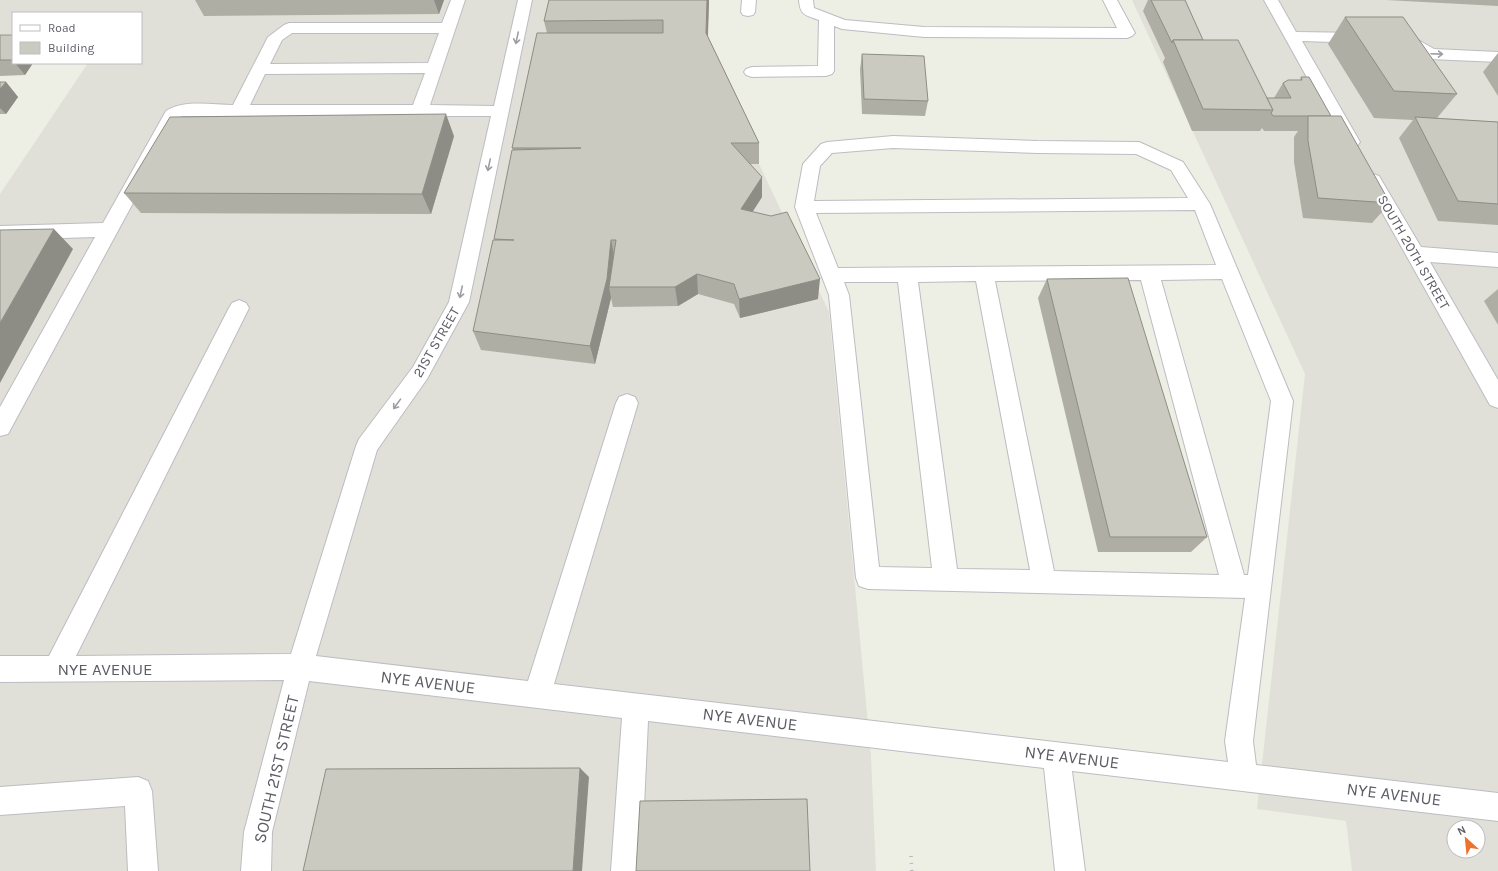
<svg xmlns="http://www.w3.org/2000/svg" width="1498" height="871" font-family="Karla,sans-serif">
  <rect width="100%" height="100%" fill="#eeefe4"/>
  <g fill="#e0e0d8" fill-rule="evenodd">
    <polygon points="0,0 709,0 707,54 829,312 871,755 876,871 0,871 0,194 88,63 141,63 141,13 13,13 13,34 0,34"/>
    <path d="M 1132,0 L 1498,0 L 1498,871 L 1352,871 L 1346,821 L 1257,809 L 1305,374 ZM 1454,827 L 1478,827 L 1478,851 L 1454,851 Z"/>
  </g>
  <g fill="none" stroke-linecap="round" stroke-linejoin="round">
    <g stroke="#bcbcc3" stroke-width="2">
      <g id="minor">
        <path d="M 451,0 L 465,0 L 430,105 L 494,106 L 518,0 L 532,0 L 469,302 L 427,379 L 377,450 L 316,656 L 528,681 L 616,403 L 619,397 L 627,394 L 635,397 L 638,403 L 554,684 L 1228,762 L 1225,741 L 1245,598 L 868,589 L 859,586 L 856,578 L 829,295 L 795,207 L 803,164 L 821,144 L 827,142 L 893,136 L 1037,141 L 1139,142 L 1183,162 L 1210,204 L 1293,401 L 1253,741 L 1256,765 L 1498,793 L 1498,821 L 1072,771 L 1085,871 L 1055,871 L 1044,768 L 648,721 L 641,871 L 611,871 L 622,718 L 309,681 L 272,832 L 271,871 L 241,871 L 244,832 L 284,680 L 0,682 L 0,656 L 49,656 L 229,308 L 232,303 L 239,300 L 246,303 L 249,308 L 76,656 L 291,654 L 356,446 L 359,439 L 413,367 L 449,302 L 491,116 L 182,116 L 179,118 L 8,434 L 0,436 L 0,407 L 95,237 L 0,240 L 0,226 L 103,223 L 166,111 C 184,99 213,105 233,105 L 268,37 L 284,25 L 289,23 L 442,23 ZM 292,33 L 439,33 L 428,63 L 270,64 L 282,40 ZM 425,73 L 413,105 L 250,105 L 265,74 ZM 893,148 L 1037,153 L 1136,154 L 1171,170 L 1188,198 L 814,201 L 820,166 L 832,153 ZM 1195,210 L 1216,265 L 838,268 L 816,213 ZM 1222,279 L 1271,401 L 1248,575 L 1244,575 L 1161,280 ZM 1141,280 L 1219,575 L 1054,571 L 995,281 ZM 976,281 L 1030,570 L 957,569 L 918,282 ZM 844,282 L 898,282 L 932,568 L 879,567 L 849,295 Z"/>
        <polygon points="742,0 756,0 755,12 753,15 748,16 743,15 741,12"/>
        <path d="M 799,0 L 813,0 L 814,8 L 845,20 L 924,27 L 1117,28 L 1103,0 L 1117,0 L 1135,33 L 1132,36 L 1127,38 L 924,37 L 842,29 L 834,26 L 834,71 L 832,74 L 826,76 L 752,77 L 746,75 L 744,72 L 746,69 L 752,67 L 818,66 L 819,20 C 806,15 800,16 799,0 Z"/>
        <polygon points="1264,0 1278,0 1296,32 1363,33 1368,35 1371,38 1368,41 1363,43 1302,41 1360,142 1357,146 1351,148 1345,146"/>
        <polygon points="1404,34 1413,37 1434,49 1498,52 1498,62 1430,59 1424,57 1399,42 1396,39 1399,36"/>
        <polygon points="1373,174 1379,176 1421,247 1498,253 1498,267 1430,262 1498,380 1498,408 1490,405 1364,180 1367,176"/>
        <polygon points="138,777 148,781 152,791 158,871 128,871 125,806 0,815 0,787"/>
      </g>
    </g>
    <use href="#minor" fill="#fff" fill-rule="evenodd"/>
    <polyline stroke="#b7b7b8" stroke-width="3.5" stroke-dasharray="1 6" stroke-linecap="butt" points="911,856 912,871"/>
  </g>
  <g fill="#aeaea5">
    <polygon points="195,0 444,0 439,14 204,16"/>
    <polygon points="549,0 709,0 708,37 759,143 759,164 750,164 762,177 762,197 752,212 818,299 740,318 734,304 698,294 678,306 613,307 611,298 595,364 481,350 473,331 495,240 494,239 513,150 512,148 547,33 544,21"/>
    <polygon points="1148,0 1185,0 1203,40 1267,98 1274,98 1283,83 1300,80 1301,77 1331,116 1390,203 1372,223 1303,218 1294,162 1294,137 1298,131 1264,131 1262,128 1260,131 1192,131 1163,62 1165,58 1143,11"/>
    <polygon points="1386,0 1498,0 1498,6"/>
    <polygon points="1345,17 1457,94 1437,118 1498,122 1498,225 1438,221 1399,138 1413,120 1374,118 1328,44"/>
    <polygon points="0,35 13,35 13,63 33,63 25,75 0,76"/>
    <polygon points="1498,53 1498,96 1483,72"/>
    <polygon points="862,54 928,101 925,116 862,114 860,69"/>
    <polygon points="0,82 6,82 18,97 6,114 0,114"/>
    <polygon points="454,136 431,214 141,213 124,193"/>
    <polygon points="1047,279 1207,537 1191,552 1098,552 1038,298"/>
    <polygon points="1498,289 1498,325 1484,301"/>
  </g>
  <g fill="#8d8d86">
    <polygon points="434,0 444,0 439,14"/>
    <polygon points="707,0 709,0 707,54 706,33"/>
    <polygon points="15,63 33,63 25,75"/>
    <polygon points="6,82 18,97 6,114 0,108 0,89"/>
    <polygon points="446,114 454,136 431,214 422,194"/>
    <polygon points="762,177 762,197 741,230 741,209"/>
    <polygon points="54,229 73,249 0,383 0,323"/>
    <polygon points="611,240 615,260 609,287 611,298 595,364 590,346"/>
    <polygon points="697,274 698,294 678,306 675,287"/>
    <polygon points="820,279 818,299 740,318 739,299"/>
    <polygon points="580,768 589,777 582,871 573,871"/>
  </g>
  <g fill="#cacac0" stroke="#8d8d86">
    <polygon points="549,0 707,0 706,33 759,143 731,143 762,177 741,209 771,216 787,212 820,279 739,299 734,284 697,274 675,287 609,287 616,240 611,240 607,279 590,346 473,331 493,240 514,240 494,239 512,150 581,148 512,148 537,33 663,33 663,20 544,21"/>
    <polygon points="1151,0 1185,0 1203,40 1173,40 1172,43"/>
    <polygon points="1345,17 1403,17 1457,94 1394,91"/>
    <polygon points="0,35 13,35 13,43 12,44 13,44 13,60 0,60"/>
    <polygon points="1173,40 1238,40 1273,110 1203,109"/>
    <polygon points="862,54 924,56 928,101 864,99"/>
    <polygon points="1301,77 1309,77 1331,116 1273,116 1271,113 1273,110 1267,98 1291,98 1283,83 1288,80 1302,80"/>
    <polygon points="0,82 6,82 0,89"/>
    <polygon points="446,114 422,194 124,193 170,117"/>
    <polygon points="1308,116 1341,116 1390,203 1318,198 1308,141"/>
    <polygon points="1415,117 1498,122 1498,204 1458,201"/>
    <polygon points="54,229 0,323 0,230"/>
    <polygon points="1128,278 1207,537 1110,537 1047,279"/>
    <polygon points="580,768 573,871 303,871 326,769"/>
    <polygon points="807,799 810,871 636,871 640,801"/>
  </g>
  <defs><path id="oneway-shaft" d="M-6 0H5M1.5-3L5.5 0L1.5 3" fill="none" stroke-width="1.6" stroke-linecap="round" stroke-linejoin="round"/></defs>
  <g stroke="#9d9ea3">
    <use href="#oneway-shaft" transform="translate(517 38) rotate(102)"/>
    <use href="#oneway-shaft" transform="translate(1437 54) rotate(2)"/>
    <use href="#oneway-shaft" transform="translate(489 165) rotate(102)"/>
    <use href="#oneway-shaft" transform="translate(461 292) rotate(102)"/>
    <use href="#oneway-shaft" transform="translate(397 404) rotate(126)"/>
  </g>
  <g text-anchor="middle" stroke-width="4" stroke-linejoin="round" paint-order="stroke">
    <g font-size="14" fill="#5c5d65" stroke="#fff">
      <text transform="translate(1414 252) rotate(60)" y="5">SOUTH 20TH STREET</text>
      <text transform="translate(436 342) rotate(-60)" y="5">21ST STREET</text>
    </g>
    <g font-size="17" fill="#5c5d65" stroke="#fff">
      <text x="105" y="675">NYE AVENUE</text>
      <text transform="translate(428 682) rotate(7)" y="6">NYE AVENUE</text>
      <text transform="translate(750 719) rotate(7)" y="6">NYE AVENUE</text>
      <text transform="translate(1072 757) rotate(7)" y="6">NYE AVENUE</text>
      <text transform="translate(276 769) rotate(-77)" y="6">SOUTH 21ST STREET</text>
      <text transform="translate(1394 794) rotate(7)" y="6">NYE AVENUE</text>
    </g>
  </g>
  <rect x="12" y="12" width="130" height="52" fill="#ffffff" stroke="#bebec1"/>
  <rect x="20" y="25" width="20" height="6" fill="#ffffff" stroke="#bebec1"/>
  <text x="48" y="32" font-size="12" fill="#5c5d65">Road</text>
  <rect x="20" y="42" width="20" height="12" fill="#cacac0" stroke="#bebec1"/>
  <text x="48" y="52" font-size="12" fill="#5c5d65">Building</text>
  <g transform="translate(1466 839) rotate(333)"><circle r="19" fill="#ffffff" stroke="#bebec1"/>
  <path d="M0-3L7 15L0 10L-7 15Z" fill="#ed722c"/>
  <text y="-6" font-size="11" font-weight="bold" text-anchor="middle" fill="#5c5d65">N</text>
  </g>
</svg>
